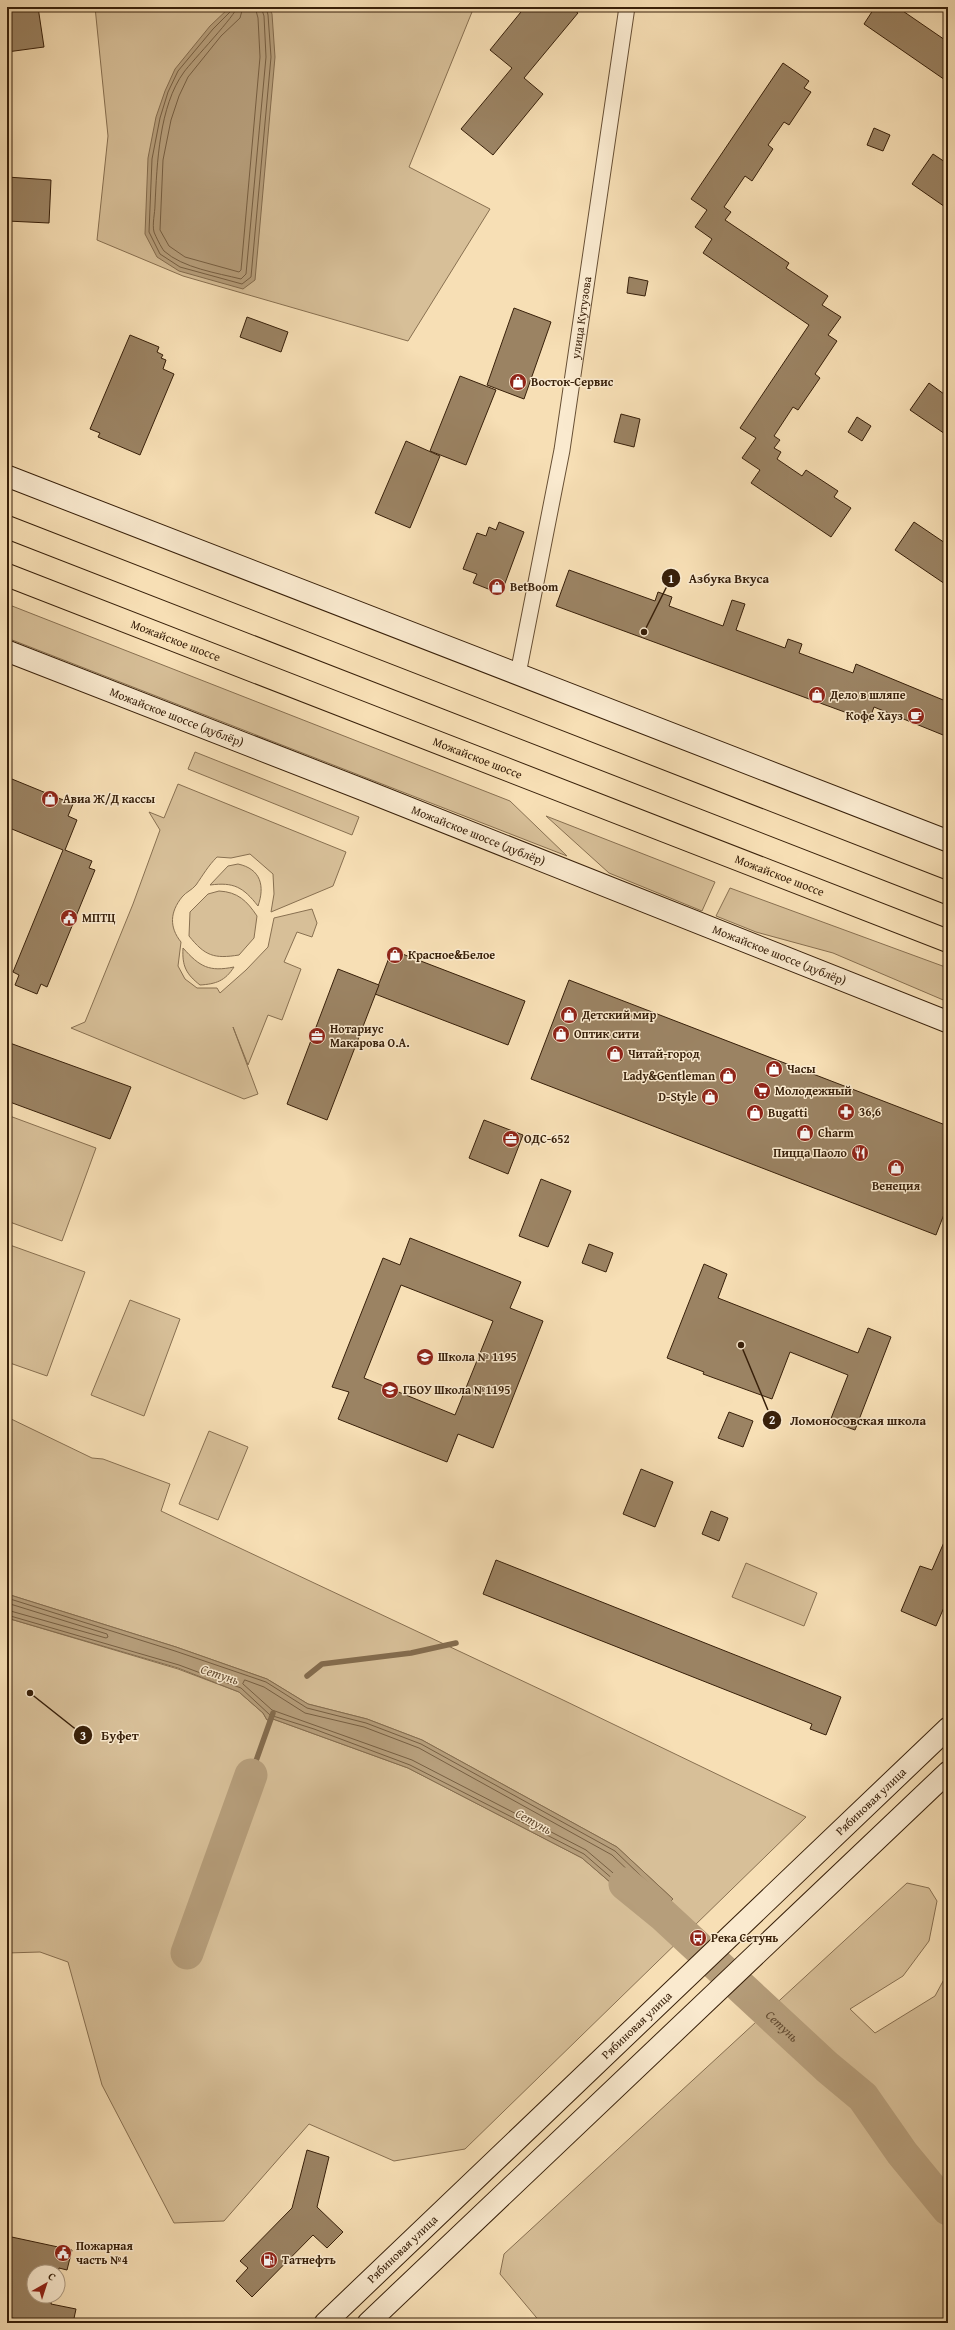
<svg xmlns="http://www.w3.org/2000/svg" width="955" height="2330" font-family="'Gentium Book Plus',serif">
  <rect width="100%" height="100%" fill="#f7dfb5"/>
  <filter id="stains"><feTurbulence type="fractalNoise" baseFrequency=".005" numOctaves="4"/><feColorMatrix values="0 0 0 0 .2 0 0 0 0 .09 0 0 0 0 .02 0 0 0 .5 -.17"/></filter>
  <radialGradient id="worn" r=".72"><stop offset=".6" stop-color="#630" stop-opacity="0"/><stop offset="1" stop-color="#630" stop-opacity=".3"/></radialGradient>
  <g fill="#d7bf98" stroke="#887051">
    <polygon points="95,7 474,7 409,167 490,209 408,341 183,276 97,240 108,136"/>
    <polygon points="7,604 510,801 567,856 7,638"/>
    <polygon points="195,752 359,817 352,835 188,769"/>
    <path d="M 178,784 L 346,852 L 333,886 L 271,912 L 274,894 L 273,874 L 250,854 L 231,858 L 217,857 C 208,866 203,875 196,885 C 192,890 186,892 182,897 C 170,912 169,927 181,942 L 178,966 L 185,979 L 197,988 L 217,988 L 220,993 L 246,970 L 268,947 L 274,918 L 312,909 L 317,923 L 312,937 L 297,932 L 284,962 L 301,969 L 282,1020 L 268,1015 L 248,1065 L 233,1027 L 258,1094 L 244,1099 L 71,1028 L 85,1022 L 133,904 L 160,830 L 149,812 L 164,818 Z"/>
    <polygon points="546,816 715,882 702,911 609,873"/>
    <path d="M 238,864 C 261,869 265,886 258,906 C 243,887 234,882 210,885 L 228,866 Z"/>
    <polygon points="730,888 948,968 948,1002 833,953 756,932 716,916"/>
    <path d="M 219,891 C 238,892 247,901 257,916 L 254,938 L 239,955 C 214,959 205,956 189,936 L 190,912 L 208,894 Z"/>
    <path d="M 183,948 C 200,967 209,972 234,967 C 225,981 216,984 200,985 C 186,974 182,966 183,948 Z"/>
    <polygon points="7,1115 96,1148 62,1241 7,1221"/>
    <polygon points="7,1244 85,1272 47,1376 7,1362"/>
    <polygon points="130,1300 180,1319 144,1416 91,1395"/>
    <polygon points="7,1417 92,1458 103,1459 170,1484 161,1511 563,1700 806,1817 465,2149 394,2161 309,2124 224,2221 174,2223 102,2085 68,1962 40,1952 7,1953 7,1618 178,1669 239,1692 263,1713 267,1720 273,1719 408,1768 582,1858 653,1919 673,1899 617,1847 422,1740 367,1719 308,1704 267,1679 176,1647 7,1594"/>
    <polygon points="209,1431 248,1447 218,1520 179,1504"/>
    <polygon points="746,1563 817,1593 804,1626 732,1597"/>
    <polygon points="907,1883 929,1888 937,1901 929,1941 903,1976 850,2009 875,2033 935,1996 948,1972 948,2323 541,2323 500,2274 504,2254"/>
  </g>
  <g fill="#b69e7b" stroke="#846c4e">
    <polygon points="230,7 269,7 272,14 275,57 255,280 243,289 179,271 157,257 145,234 148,158 156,117 165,91 175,69 210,26"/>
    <polygon points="7,1594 176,1647 267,1679 308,1704 367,1719 422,1740 617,1847 673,1899 653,1919 582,1858 408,1768 273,1719 267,1720 263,1713 239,1692 178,1668 7,1618"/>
  </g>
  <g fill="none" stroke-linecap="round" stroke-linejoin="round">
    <g stroke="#775f42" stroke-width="1">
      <polyline points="232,7 231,11 213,29 178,71 168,92 160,118 152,159 149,232 160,254 180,267 242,284 251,277 271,57 268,15 266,7"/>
      <path d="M 237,7 C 237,14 192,61 184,72 C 159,106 157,164 155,205 C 155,213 152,224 154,232 C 156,237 161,247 164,251 C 183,268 217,273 241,279 L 246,274 L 266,57 L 264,16 L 261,7"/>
      <polyline points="243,7 240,18 221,36 188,77 179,96 171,120 163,160 160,230 169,246 185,257 239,272 241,270 260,57 258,18 255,7"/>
      <polyline points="7,1598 175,1651 266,1682 307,1708 366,1723 421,1744 615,1851 666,1900 652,1913 584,1854 410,1765 314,1729 270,1715 241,1688 179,1665 7,1615"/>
      <polyline points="7,1603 107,1634 108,1637 106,1638 7,1610"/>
      <polygon points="245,1680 264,1687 305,1713 364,1727 419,1748 612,1855 659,1900 652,1906 586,1850 412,1760 272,1710 243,1684"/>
    </g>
    <g stroke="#846c4e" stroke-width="5.5">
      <polyline points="307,1676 322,1664 411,1653 456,1643"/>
      <polyline points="251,1775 273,1713"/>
    </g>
    <g stroke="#b69e7b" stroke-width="33">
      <path id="s1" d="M 625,1884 L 663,1915 L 827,2067 L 863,2097 L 902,2153 L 948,2209"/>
      <polyline points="187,1953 251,1775"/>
    </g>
  </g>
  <g fill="#9b8363" stroke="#38200a" fill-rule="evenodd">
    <polygon points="7,7 38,7 44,47 7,52"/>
    <polygon points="525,7 570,7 578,13 524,78 543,94 493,155 461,129 512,68 490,50"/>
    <polygon points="875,7 897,7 948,42 948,82 864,24"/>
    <polygon points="783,63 809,81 804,88 811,92 789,125 784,122 768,145 773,149 752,181 745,176 724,207 731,212 725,220 789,263 786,268 828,296 822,305 841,317 828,335 837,341 815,374 820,378 798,410 793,407 774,436 780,440 774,448 781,452 777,459 802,476 806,470 838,491 834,497 851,508 831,537 751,483 760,470 742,458 756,438 740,428 809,325 703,253 712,239 695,227 707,210 691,199"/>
    <polygon points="874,128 890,135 883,151 867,145"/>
    <polygon points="933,154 948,164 948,209 912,184"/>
    <polygon points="7,177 51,180 49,223 7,221"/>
    <polygon points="629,277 648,281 645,296 627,293"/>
    <polygon points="514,308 551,322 524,399 487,385"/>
    <polygon points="247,317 288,332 281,352 240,337"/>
    <polygon points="130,335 159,347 157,352 163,355 161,358 166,360 163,369 174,374 140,455 98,437 100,433 90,429"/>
    <polygon points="460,376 496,390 466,465 430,451"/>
    <polygon points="929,383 948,397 948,436 910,410"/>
    <polygon points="621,414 640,419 634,447 614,442"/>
    <polygon points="857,417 871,426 862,441 848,432"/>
    <polygon points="406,441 440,456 410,528 375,513"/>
    <polygon points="499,522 524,532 501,594 473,583 477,574 463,569 477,533 486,536 489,527 496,530"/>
    <polygon points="914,522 948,545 948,586 895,550"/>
    <polygon points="569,570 655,601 658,592 672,597 669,606 723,626 732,600 745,604 736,630 785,648 788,639 802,644 799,653 853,673 856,664 948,702 948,737 874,707 869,721 556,606"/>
    <polygon points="7,777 73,804 68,816 77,820 65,850 92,861 89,868 95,870 47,987 41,984 37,994 15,985 19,975 13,972 63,850 7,827"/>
    <polygon points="392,950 525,1001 508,1045 375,994"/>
    <polygon points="338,969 379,985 327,1120 287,1104"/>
    <polygon points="569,980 948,1126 948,1204 936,1235 531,1079"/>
    <polygon points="7,1042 131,1087 110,1139 7,1101"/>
    <polygon points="484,1120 523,1135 508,1174 469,1158"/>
    <polygon points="541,1179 571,1191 548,1247 519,1236"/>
    <path d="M 410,1238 L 521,1282 L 510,1308 L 543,1321 L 493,1448 L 458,1434 L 447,1462 L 338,1419 L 349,1392 L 332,1387 L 383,1258 L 400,1265 ZM 401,1285 L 493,1321 L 455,1415 L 364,1378 Z"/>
    <polygon points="589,1244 613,1253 606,1272 582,1263"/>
    <polygon points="704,1264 727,1274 718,1298 858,1353 868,1328 891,1337 855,1430 830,1421 848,1375 790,1352 772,1399 703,1374 704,1372 667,1358"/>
    <polygon points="729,1412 753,1421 743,1447 718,1438"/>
    <polygon points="641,1469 673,1482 655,1527 623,1514"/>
    <polygon points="711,1511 728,1518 719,1541 702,1534"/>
    <polygon points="948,1533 948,1598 936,1626 901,1611 920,1566 932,1570"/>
    <polygon points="496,1560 841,1697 826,1735 810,1729 812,1724 483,1594"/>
    <polygon points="307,2150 329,2157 317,2207 343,2232 327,2248 313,2235 252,2297 236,2281 248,2268 240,2261 292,2208"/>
    <polygon points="7,2236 72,2250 67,2270 59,2268 58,2273 34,2272 34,2296 53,2296 51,2304 76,2309 73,2323 36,2323 7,2317"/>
  </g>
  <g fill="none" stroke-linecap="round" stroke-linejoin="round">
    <g stroke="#685035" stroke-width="17">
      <g id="street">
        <path id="s2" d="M 518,674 L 562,450 L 627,7"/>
      </g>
    </g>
    <g stroke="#38200a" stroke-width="23">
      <g id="secondary">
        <polyline points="7,476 948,841"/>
        <path id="s3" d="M 7,651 L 369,792 L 948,1022"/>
        <path id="s4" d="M 325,2323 L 948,1728"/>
        <polyline points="368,2323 948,1772"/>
      </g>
    </g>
    <g stroke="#38200a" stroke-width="24">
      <g id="primary">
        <polyline points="7,527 948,893"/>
        <path id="s5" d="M 7,575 L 948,941"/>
      </g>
    </g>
    <use href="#street" stroke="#faeacf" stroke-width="15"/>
    <use href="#secondary" stroke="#faeacf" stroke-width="21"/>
    <use href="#primary" stroke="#f7dfb5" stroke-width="22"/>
  </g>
  <defs>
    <g id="shop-disc" transform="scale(0.9)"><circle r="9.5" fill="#8f2418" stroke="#faeacf"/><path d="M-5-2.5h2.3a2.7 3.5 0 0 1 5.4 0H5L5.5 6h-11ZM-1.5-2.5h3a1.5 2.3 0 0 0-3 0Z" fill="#fff"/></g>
    <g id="cafe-disc" transform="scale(0.9)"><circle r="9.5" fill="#8f2418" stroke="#faeacf"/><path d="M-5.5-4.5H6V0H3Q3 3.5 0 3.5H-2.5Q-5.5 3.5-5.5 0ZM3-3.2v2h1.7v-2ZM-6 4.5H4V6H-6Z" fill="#fff"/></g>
    <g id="civic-disc" transform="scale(0.9)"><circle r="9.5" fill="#8f2418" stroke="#faeacf"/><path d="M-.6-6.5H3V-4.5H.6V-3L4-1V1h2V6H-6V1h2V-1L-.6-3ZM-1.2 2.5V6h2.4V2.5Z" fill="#fff"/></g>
    <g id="office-disc" transform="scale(0.9)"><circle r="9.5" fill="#8f2418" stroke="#faeacf"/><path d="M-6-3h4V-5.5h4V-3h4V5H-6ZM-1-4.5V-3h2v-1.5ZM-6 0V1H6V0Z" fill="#fff"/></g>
    <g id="supermarket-disc" transform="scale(0.9)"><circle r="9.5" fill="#8f2418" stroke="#faeacf"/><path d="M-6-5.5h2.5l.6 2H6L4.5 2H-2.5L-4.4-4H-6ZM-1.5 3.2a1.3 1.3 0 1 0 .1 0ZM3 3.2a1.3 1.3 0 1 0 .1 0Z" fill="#fff"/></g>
    <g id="pharmacy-disc" transform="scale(0.9)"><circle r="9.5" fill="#8f2418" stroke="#faeacf"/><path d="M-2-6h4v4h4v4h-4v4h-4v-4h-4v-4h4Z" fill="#fff"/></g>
    <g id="restaurant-disc" transform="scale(0.9)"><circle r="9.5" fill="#8f2418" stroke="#faeacf"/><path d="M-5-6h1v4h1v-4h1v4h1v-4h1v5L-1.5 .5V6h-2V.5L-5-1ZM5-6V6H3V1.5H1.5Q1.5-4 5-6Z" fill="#fff"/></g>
    <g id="school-disc" transform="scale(0.9)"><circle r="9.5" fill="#8f2418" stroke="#faeacf"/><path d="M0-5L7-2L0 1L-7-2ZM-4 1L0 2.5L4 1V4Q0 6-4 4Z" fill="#fff"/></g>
    <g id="bus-disc" transform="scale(0.9)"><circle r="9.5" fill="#8f2418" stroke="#faeacf"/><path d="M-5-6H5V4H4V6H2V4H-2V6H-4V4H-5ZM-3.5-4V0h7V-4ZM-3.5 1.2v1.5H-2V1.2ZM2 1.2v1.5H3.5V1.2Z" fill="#fff"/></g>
    <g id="fuel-disc" transform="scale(0.9)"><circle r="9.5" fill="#8f2418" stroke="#faeacf"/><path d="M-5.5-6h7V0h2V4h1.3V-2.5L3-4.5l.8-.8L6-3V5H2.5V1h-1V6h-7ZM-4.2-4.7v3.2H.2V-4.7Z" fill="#fff"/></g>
  </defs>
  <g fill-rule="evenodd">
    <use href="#shop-disc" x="518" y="382"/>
    <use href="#shop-disc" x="497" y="587"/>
    <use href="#shop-disc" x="817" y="695"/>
    <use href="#cafe-disc" x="916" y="716"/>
    <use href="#shop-disc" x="50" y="799"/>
    <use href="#civic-disc" x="69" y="918"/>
    <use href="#shop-disc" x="395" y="955"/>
    <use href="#shop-disc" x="569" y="1015"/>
    <use href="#shop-disc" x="561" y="1034"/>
    <use href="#office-disc" x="317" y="1036"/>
    <use href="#shop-disc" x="615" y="1054"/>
    <use href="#shop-disc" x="774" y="1069"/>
    <use href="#shop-disc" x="728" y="1076"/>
    <use href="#supermarket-disc" x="762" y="1091"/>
    <use href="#shop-disc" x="710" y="1097"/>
    <use href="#pharmacy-disc" x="846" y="1112"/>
    <use href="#shop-disc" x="755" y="1113"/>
    <use href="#shop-disc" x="805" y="1133"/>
    <use href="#office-disc" x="511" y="1139"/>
    <use href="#restaurant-disc" x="860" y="1153"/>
    <use href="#shop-disc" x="896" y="1168"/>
    <use href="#school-disc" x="425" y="1357"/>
    <use href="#school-disc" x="390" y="1390"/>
    <use href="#bus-disc" x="698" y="1938"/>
    <use href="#civic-disc" x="63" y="2253"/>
    <use href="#fuel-disc" x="269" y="2260"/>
  </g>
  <g text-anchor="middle" stroke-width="3" stroke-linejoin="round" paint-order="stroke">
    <g font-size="12" fill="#38200a" stroke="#faeacf">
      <text dy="4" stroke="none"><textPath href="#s2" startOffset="362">улица Кутузова</textPath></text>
      <text dy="4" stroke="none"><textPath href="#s5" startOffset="181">Можайское шоссе</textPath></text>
      <text dy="4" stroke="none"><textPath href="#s3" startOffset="182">Можайское шоссе (дублёр)</textPath></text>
      <text dy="4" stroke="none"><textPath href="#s5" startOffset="505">Можайское шоссе</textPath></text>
      <text dy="4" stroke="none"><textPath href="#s3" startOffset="506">Можайское шоссе (дублёр)</textPath></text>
      <text dy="4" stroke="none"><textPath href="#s5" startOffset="829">Можайское шоссе</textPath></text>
      <text dy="4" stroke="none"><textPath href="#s3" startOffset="830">Можайское шоссе (дублёр)</textPath></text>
      <text dy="4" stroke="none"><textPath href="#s4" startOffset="755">Рябиновая улица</textPath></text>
      <text dy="4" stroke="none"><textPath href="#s4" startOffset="431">Рябиновая улица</textPath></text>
      <text dy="4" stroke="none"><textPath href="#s4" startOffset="107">Рябиновая улица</textPath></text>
    </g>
    <g font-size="12" font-weight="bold" fill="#38200a" stroke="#faeacf" text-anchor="start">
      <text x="531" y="386">Восток-Сервис</text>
      <text x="510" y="591">BetBoom</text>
      <text x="830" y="699">Дело в шляпе</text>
      <text x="903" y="720" text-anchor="end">Кофе Хауз</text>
      <text x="63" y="803">Авиа Ж/Д кассы</text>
      <text x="82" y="922">МПТЦ</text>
      <text x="408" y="959">Красное&amp;Белое</text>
      <text x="582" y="1019">Детский мир</text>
      <text x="330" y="1033">Нотариус<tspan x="330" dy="14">Макарова О.А.</tspan></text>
      <text x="574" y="1038">Оптик сити</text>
      <text x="628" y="1058">Читай-город</text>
      <text x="787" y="1073">Часы</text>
      <text x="715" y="1080" text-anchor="end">Lady&amp;Gentleman</text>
      <text x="775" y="1095">Молодежный</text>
      <text x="697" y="1101" text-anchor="end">D-Style</text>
      <text x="859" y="1116">36,6</text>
      <text x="768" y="1117">Bugatti</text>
      <text x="818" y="1137">Charm</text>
      <text x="524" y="1143">ОДС-652</text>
      <text x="847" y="1157" text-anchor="end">Пицца Паоло</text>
      <text x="896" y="1190" text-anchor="middle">Венеция</text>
      <text x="438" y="1361">Школа № 1195</text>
      <text x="403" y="1394">ГБОУ Школа №1195</text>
      <text x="711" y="1942">Река Сетунь</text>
      <text x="76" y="2250">Пожарная<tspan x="76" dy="14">часть №4</tspan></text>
      <text x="282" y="2264">Татнефть</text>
    </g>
    <g font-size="13" font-style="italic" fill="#644c32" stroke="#faeacf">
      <text transform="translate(220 1674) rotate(18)" y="5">Сетунь</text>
      <text transform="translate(534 1821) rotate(29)" y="5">Сетунь</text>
      <text dy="5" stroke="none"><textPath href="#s1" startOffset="212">Сетунь</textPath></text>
    </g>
  </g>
  <path fill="none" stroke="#38200a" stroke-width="1.5" d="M644 632L671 578M741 1345L772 1420M30 1693L83 1735"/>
  <g fill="#38200a" stroke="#faeacf" stroke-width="1.5">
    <circle cx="644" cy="632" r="4"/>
    <circle cx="741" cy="1345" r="4"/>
    <circle cx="30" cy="1693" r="4"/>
    <circle cx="671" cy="578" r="10"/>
    <circle cx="772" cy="1420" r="10"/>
    <circle cx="83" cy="1735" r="10"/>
  </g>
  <g font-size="12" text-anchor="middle" font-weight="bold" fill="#fff">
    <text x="671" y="583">1</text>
    <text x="772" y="1424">2</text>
    <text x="83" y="1740">3</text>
  </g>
  <g font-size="13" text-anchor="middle" font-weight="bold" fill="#38200a" stroke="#faeacf" stroke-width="3" stroke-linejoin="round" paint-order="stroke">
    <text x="729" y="583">Азбука Вкуса</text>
    <text x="858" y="1425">Ломоносовская школа</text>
    <text x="120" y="1740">Буфет</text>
  </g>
  <rect width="955" height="2330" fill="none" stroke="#f7dfb5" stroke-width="24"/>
  <rect x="8" y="8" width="939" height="2314" fill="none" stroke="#38200a" stroke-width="2"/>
  <rect x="12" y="12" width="931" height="2306" fill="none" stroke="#38200a"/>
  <g transform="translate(46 2284) rotate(39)"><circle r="19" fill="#faeacf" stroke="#ac9980"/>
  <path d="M0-3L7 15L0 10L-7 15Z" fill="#8f2418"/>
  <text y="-6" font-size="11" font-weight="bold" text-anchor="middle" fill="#38200a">С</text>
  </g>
  <rect width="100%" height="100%" filter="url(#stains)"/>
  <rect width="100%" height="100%" fill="url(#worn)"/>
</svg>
